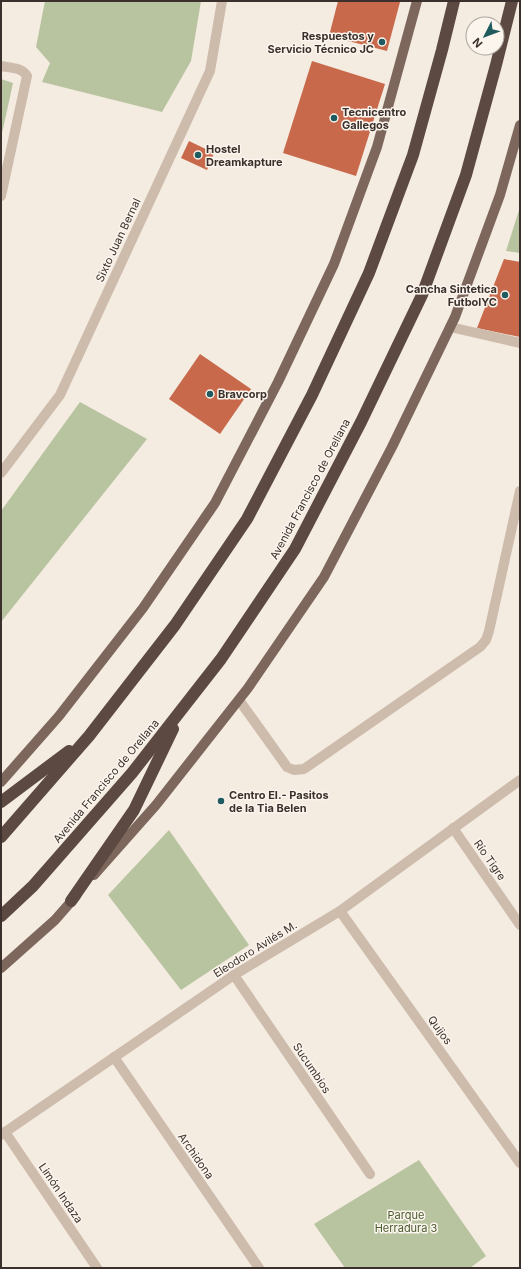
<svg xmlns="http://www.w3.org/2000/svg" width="521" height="1269" font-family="Inter,sans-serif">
  <rect width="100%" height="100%" fill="#f4ebe1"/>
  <g fill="#b8c4a0">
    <polygon points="45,1 201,1 191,61 162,112 42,82 50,63 36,47"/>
    <polygon points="1,79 13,83 1,138"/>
    <polygon points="520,207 520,253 506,251"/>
    <polygon points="80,402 147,439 1,622 1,511"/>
    <polygon points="169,830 249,945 181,990 108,895"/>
    <polygon points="419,1160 486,1256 470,1268 345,1268 314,1224"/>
  </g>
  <g fill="#c8694b">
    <polygon points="338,1 394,1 400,2 387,51 329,36"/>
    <polygon points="312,61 385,84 356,176 283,153"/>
    <polygon points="189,141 214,153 207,170 181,158"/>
    <polygon points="504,259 520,262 520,337 477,328"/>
    <polygon points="200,354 251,389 220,434 169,399"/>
  </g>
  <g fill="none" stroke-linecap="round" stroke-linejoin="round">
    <g stroke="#cdbbac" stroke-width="10">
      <path d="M 1,66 C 10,68 22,67 27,76 L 1,196"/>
      <polyline points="450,327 520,343"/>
      <polyline points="1,473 60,395 210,71 222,1"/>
      <polyline points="239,700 287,767 294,770 304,769 480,647 486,640 489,631 520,491"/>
      <polyline points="453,828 520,925"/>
      <polyline points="340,911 520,1163"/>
      <polyline points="234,975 370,1174"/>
      <polyline points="114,1057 259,1268"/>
      <polyline points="5,1132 97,1268"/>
      <polyline points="1,1135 234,975 340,911 520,780"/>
    </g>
    <g stroke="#7d675c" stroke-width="10">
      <polyline points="1,782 59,716 143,608 215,503 278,382 334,264 377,147 417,1"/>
      <polyline points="94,875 156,805 248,688 324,577 392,447 455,317 500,195 520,125"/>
      <polyline points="1,968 55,920 76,896"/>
    </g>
    <g stroke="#5c4a42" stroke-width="12">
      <polyline points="1,802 69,751"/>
      <polyline points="1,837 89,736 175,625 247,519 312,395 369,273 413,155 442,50 454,1"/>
      <polyline points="71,901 134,810 173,729"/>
      <polyline points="1,916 33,886 132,773 221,659 295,549 361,422 422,295 466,175 496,65 512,1"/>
    </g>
  </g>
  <g fill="#1f5a5e" stroke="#fbf5ee" stroke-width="1.5">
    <circle cx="382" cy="42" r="4"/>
    <circle cx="334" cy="118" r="4"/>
    <circle cx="198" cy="155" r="4"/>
    <circle cx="505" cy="295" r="4"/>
    <circle cx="210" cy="394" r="4"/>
    <circle cx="221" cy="801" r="4"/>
  </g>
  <g text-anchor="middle" stroke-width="3" stroke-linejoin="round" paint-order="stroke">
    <g font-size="11" font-weight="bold" fill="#3b302b" stroke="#fbf5ee" text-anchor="start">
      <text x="374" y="40" text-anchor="end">Respuestos y<tspan x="374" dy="13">Servicio Técnico JC</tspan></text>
      <text x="342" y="116">Tecnicentro<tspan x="342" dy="13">Gallegos</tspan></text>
      <text x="206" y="153">Hostel<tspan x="206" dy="13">Dreamkapture</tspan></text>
      <text x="497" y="293" text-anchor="end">Cancha Sintetica<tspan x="497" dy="13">FutbolYC</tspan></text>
      <text x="218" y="398">Bravcorp</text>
      <text x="229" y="799">Centro EI.- Pasitos<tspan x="229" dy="13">de la Tia Belen</tspan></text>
    </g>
    <g font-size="11" fill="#3b302b" stroke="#fbf5ee">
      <text transform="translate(118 240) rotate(-65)" y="4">Sixto Juan Bernal</text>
      <text transform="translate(310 489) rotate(-62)" y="4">Avenida Francisco de Orellana</text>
      <text transform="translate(106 781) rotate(-50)" y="4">Avenida Francisco de Orellana</text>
      <text transform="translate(490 860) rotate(55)" y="4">Río Tigre</text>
      <text transform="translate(255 949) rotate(-32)" y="4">Eleodoro Avilés M.</text>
      <text transform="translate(440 1030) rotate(54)" y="4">Quijos</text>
      <text transform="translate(312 1068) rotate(56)" y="4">Sucumbíos</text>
      <text transform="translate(196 1156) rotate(55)" y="4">Archidona</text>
      <text transform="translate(61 1193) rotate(56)" y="4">Limón Indaza</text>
    </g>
    <g font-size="11" fill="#4a5a2e" stroke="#fbf5ee">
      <text x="406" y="1219">Parque<tspan x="406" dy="13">Herradura 3</tspan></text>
    </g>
  </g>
  <rect width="521" height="1269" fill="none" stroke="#3b302b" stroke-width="4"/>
  <g transform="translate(485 36) rotate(228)"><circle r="19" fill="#fbf5ee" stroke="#aea6a0"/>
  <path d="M0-3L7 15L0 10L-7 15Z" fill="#1f5a5e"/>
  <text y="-6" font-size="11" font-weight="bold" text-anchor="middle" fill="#3b302b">N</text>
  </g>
</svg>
